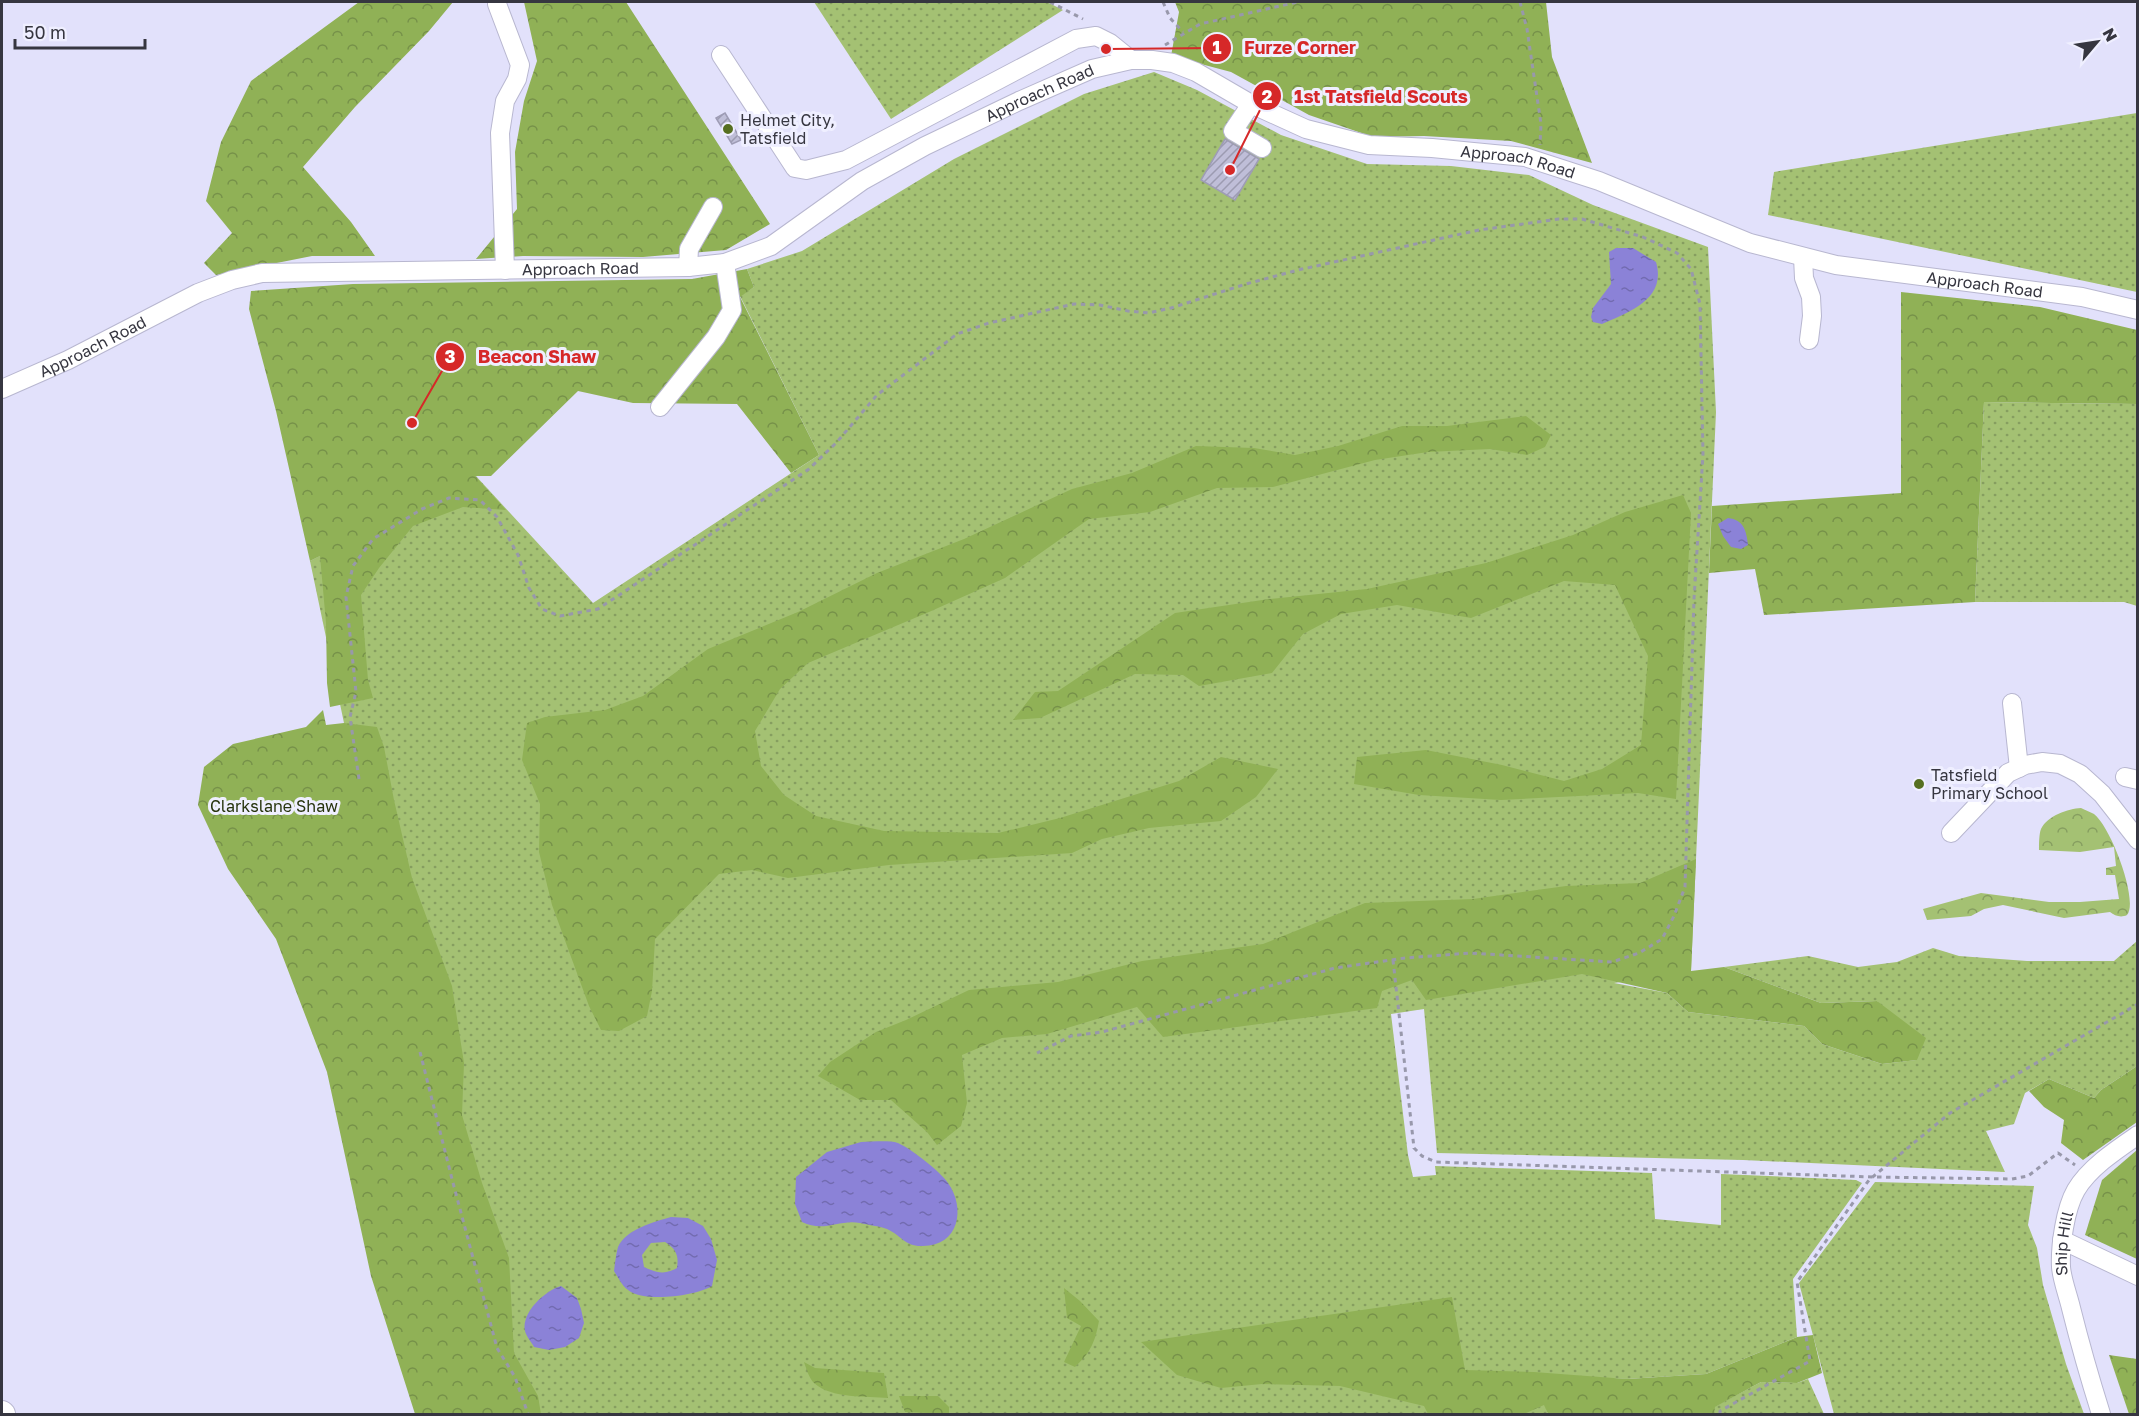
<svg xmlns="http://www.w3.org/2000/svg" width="2139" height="1416" font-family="'Golos Text',sans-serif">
  <defs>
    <pattern id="grass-dots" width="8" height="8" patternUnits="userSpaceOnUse" patternTransform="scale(1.5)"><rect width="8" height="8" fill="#a4c173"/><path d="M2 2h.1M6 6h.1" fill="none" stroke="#869e60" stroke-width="1.8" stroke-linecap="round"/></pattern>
    <pattern id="forest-crowns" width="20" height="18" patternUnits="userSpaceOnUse" patternTransform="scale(1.5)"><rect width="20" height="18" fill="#90b156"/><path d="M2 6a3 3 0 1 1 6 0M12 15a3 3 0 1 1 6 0" fill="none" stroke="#769149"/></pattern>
    <pattern id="park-crowns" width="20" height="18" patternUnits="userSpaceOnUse" patternTransform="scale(1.5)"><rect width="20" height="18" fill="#a4c173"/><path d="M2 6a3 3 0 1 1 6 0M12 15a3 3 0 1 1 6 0" fill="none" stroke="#869e60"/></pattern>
    <pattern id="water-ripples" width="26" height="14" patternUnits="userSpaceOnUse" patternTransform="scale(1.5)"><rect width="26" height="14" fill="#8b82d7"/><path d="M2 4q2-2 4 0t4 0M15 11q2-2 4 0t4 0" fill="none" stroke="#726bb0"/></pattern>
    <pattern id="building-hatch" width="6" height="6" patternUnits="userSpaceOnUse" patternTransform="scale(1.5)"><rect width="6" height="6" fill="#bfbed8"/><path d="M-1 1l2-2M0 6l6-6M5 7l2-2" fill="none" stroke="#9c9bb1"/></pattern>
  </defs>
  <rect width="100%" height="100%" fill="#e2e1fb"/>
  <g fill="url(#grass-dots)">
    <polygon points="814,2 1047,2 1063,10 891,119"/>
    <polygon points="1154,72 1197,90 1281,135 1367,164 1451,166 1529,175 1593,205 1708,247 1716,412 1691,971 1614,983 1667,993 1688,1012 1804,1026 1822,1044 1882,1064 1916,1060 1877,1001 1821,1003 1724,967 1808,956 1858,967 1897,962 1933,948 1959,956 2027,961 2114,961 2137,941 2137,1066 2101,1090 2094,1098 2049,1079 2025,1093 2014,1124 1986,1131 2005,1172 1743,1160 1437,1153 1424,1009 1391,1014 1408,1155 1413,1177 1436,1175 1435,1166 1652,1173 1655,1219 1721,1225 1721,1174 1856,1180 1862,1183 1793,1279 1797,1337 1706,1374 1627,1379 1535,1375 1548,1414 489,1414 310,561 475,475 593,603 819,455 740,296 754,287 747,269 802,251 954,159 1084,94"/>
    <polygon points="2137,113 2137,292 1768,215 1774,172"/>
    <polygon points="1984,402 2137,404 2137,606 2124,602 1975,602"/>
    <polygon points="1875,1182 2034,1186 2028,1225 2037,1248 2043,1285 2066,1364 2084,1414 1834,1414 1799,1283"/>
    <polygon points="1808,1379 1824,1414 1714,1414 1714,1407 1761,1382 1797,1383"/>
  </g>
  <g fill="url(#forest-crowns)">
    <polygon points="359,2 453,2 429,31 355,107 303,167 351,222 375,256 312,256 216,275 204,263 232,233 206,201 221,142 251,81"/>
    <polygon points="524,2 626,2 770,224 726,250 643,257 523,256 476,259 517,209 515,152 524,101 537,61"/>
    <polygon points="1175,2 1546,2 1552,57 1592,163 1511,141 1424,136 1373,137 1309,115 1231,72 1171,56 1179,12"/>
    <polygon points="747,269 754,287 740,297 819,455 791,473 737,404 633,403 578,391 491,476 475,476 506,510 463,507 413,526 379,568 361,595 368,680 373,698 330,707 327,683 326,623 320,556 310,561 276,411 249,309 251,291 353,284 692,279"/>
    <polygon points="1901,292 2040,307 2137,330 2137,404 1984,402 1975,602 1764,615 1755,569 1709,573 1712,506 1901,493"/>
    <polygon points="1526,416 1551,435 1545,447 1527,455 1490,449 1428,452 1375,460 1273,487 1217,488 1150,512 1089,519 1005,578 929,612 808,663 780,689 755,731 761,766 784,795 816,816 884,831 998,833 1060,818 1179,781 1221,757 1278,769 1256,797 1221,821 1149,828 1102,839 1072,853 889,865 788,878 752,870 719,874 655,939 652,991 647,1016 619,1031 601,1030 589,1006 552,905 539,852 540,804 522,760 527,723 545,717 605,710 643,696 708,649 798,612 877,573 964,539 1072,489 1132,473 1196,446 1254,448 1295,455 1338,446 1402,426 1447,426"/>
    <polygon points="1683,495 1691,513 1676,799 1638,793 1501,800 1419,795 1354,784 1357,757 1426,750 1502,765 1564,781 1602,769 1641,745 1648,656 1615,585 1564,581 1471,618 1397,605 1341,614 1303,634 1272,673 1199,686 1183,675 1135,674 1040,718 1013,720 1035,692 1058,691 1175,613 1269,599 1367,589 1486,563 1573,535 1625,512"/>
    <polygon points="323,710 326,725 344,723 377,727 384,747 394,800 412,878 452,986 464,1063 462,1115 482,1183 509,1258 514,1353 538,1396 541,1414 415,1414 371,1276 327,1072 276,939 228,869 198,805 204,767 233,744 306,727"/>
    <polygon points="1696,859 1691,971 1724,967 1821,1003 1877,1001 1926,1038 1917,1060 1882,1064 1822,1044 1804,1026 1688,1012 1667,993 1582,974 1426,1000 1412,980 1382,991 1377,1008 1163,1037 1137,1007 1047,1034 1002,1038 962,1055 967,1103 961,1126 937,1145 927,1132 891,1100 860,1100 818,1076 830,1062 876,1032 906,1020 969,990 1058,982 1142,961 1263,944 1365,903 1473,899 1566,886 1640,883"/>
    <polygon points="2137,1066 2137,1122 2083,1160 2061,1143 2064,1120 2044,1107 2029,1091 2049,1079 2094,1098 2101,1090"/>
    <polygon points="2137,1150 2137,1259 2085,1235 2102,1180"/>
    <path d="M 1064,1288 L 1080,1301 L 1099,1321 C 1095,1342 1091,1352 1075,1367 L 1064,1362 L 1081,1326 L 1067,1318 Z"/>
    <polygon points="1452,1297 1465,1370 1534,1372 1627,1379 1706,1374 1797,1337 1813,1335 1822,1373 1797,1383 1761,1382 1715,1407 1714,1414 1548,1414 1544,1405 1524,1414 1428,1414 1424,1406 1340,1386 1262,1384 1221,1388 1177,1375 1141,1342"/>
    <polygon points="2109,1355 2137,1359 2137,1414 2129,1414"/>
    <path d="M 804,1362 L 815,1368 L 884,1373 L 888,1398 C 866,1396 832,1399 814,1383 C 809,1378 806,1368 804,1362 Z"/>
    <polygon points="899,1396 938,1396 949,1407 949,1414 905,1412"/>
  </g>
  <path fill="url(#park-crowns)" d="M 2081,808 C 2085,810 2090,812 2094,814 C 2111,827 2139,901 2127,915 C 2121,918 2115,916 2110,912 L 2064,918 L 2003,905 L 1984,909 L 1971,916 L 1927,920 L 1923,909 L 1981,893 L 2049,902 L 2080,902 L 2119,899 L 2115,875 L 2106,875 L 2106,868 L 2116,866 L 2114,847 L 2080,852 L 2039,850 C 2039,844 2039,834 2041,829 C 2048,815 2068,809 2081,808 Z"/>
  <g fill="url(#water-ripples)" fill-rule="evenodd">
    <path d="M 1616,248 L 1633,248 L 1656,262 C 1667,299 1629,312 1602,324 L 1593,322 L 1591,317 L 1593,308 L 1611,284 L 1609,252 Z"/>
    <path d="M 1728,518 C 1744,520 1746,530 1748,545 L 1741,549 L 1731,547 L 1723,536 L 1718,524 Z"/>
    <path d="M 861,1142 C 872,1142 888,1140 898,1143 C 910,1148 941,1172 948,1183 C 966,1208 959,1246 923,1246 C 905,1247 901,1235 887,1229 C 879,1226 868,1225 860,1223 C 839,1219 824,1233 802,1222 L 795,1204 L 796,1177 L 827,1152 Z"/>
    <path d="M 671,1217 L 688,1218 L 703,1226 L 711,1239 L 717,1260 L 712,1286 C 696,1296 644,1303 628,1290 C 622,1286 618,1277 614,1271 C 615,1263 616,1254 618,1247 C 626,1229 654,1222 671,1217 ZM 665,1242 C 676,1249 679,1255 677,1268 C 664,1275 657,1273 644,1267 L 642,1255 L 651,1243 Z"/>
    <path d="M 561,1286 L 577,1298 L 581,1309 L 584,1323 L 579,1338 L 565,1347 L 549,1350 L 534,1347 C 532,1343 526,1336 525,1331 C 521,1312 546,1290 561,1286 Z"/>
  </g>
  <g fill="url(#building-hatch)" stroke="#9e9cb5" stroke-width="1.5">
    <polygon points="725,113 741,140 732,144 716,118"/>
    <polygon points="1225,139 1259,159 1235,200 1201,180"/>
  </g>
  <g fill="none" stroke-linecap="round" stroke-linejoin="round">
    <g stroke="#b8b7d0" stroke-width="20">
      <g id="minor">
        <polyline points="497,4 520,65 517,79 505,101 500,133 505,270"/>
        <polyline points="721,55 795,168 806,170 846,160 1076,39 1096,36 1110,43 1131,60"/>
        <polyline points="1251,104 1233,131 1262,148"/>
        <polyline points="1803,257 1804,278 1811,297 1812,316 1809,340"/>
        <polyline points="688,267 689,249 713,207"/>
        <path id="s1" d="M 2,389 L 68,360 L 198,293 L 232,280 L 262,273 L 688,267 L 725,263 L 771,246 L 862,181 L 925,146 L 1019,101 L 1092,69 L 1131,60 L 1152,60 L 1173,63 L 1196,72 L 1251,104 L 1306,129 L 1369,145 L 1432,148 L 1525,157 L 1599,181 L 1750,243 L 1836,265 L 2082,297 L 2138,310"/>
        <polyline points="660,407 716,337 732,310 725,263"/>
        <polyline points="2012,703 2019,768"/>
        <polyline points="2125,777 2138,780"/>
        <polyline points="1951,833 2008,773 2025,765 2042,762 2060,764 2080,774 2102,794 2138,840"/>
        <polyline points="2062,1240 2138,1276"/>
        <path id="s2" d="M 2101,1414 C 2090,1379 2080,1344 2071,1308 C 2068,1295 2062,1280 2061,1267 C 2060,1246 2065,1209 2076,1190 C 2089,1168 2116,1150 2138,1135"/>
      </g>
    </g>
    <g stroke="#b8b7d0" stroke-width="26">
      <polyline id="major" points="2,1413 3,1414"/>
    </g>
    <g stroke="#9898ab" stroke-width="3" stroke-dasharray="4.5 4.5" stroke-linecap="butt">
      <polyline points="1050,2 1083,19"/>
      <polyline points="1163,2 1170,18 1183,32"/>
      <polyline points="1520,2 1527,29 1541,124 1540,145"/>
      <polyline points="1165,45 1200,24 1298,2"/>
      <polyline points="359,779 350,717 356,692 346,597 353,566 373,539 422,509 449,498 480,500 497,517 518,555 529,588 542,609 560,616 598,609 809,469 836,443 877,395 957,334 989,323 1074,304 1100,305 1128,311 1149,313 1171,308 1246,284 1298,270 1479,230 1559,219 1582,219 1643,237 1677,253 1691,269 1700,304 1703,454 1694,599 1685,887 1674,916 1662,939 1639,953 1612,962 1470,953 1405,958 1335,968 1102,1032 1071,1036 1037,1053"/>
      <polyline points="1393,960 1414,1148 1422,1156 1436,1162 1873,1177 2012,1179 2028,1176 2058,1153 2075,1165"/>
      <polyline points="420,1052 452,1179 497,1348 515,1377 528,1414"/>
      <polyline points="1720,1414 1720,1411 1810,1361 1797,1282 1869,1180 1950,1113 2138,1004"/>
    </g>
    <use href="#minor" stroke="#fff" stroke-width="18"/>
    <use href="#major" stroke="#fff" stroke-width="24"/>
  </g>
  <g fill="#566f21" stroke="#efefff" stroke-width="2">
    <circle cx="728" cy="129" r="6"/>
    <circle cx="1919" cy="784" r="6"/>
  </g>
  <g text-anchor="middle" stroke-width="6" stroke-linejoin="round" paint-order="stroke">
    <g font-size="16" fill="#363640" stroke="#efefff">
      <text dy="6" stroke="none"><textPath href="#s1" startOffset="1108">Approach Road</textPath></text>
      <text dy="6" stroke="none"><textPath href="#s1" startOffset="1612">Approach Road</textPath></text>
      <text dy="6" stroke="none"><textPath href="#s1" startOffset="604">Approach Road</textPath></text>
      <text dy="6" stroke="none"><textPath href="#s1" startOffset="2098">Approach Road</textPath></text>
      <text dy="6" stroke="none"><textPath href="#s1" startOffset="100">Approach Road</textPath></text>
      <text dy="6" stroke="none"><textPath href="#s2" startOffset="176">Ship Hill</textPath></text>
    </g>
    <g font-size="16" fill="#363640" stroke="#efefff" text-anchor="start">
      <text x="740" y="126">Helmet City,<tspan x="740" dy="18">Tatsfield</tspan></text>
      <text x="1931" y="781">Tatsfield<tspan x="1931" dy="18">Primary School</tspan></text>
    </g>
    <g font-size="16" fill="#27340e" stroke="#efefff">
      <text x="274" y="812">Clarkslane Shaw</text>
    </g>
  </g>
  <path fill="none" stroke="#d62828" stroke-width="2" d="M1106 49L1217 48M1230 170L1267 96M412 423L450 357"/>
  <g fill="#d62828" stroke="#efefff" stroke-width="2">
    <circle cx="1106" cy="49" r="6"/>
    <circle cx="1230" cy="170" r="6"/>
    <circle cx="412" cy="423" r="6"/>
    <circle cx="1217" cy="48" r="15"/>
    <circle cx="1267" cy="96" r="15"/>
    <circle cx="450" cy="357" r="15"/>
  </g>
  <g font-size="18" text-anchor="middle" font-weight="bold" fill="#fff">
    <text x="1217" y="54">1</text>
    <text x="1267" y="103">2</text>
    <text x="450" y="363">3</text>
  </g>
  <g font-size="18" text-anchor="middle" font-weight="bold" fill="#d62828" stroke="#efefff" stroke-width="6" stroke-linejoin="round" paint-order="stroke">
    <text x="1300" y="54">Furze Corner</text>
    <text x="1381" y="103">1st Tatsfield Scouts</text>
    <text x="537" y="363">Beacon Shaw</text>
  </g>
  <rect width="2139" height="1416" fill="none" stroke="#363640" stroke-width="6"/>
  <g transform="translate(2097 42) rotate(61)" stroke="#efefff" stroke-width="4.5" paint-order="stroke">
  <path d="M0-4.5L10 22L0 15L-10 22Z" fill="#363640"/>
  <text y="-9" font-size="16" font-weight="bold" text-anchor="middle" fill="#363640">N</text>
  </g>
  <path d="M15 39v9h130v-9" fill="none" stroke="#363640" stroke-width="3"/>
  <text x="24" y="39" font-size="18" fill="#363640" stroke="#efefff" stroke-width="4.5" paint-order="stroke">50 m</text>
</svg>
